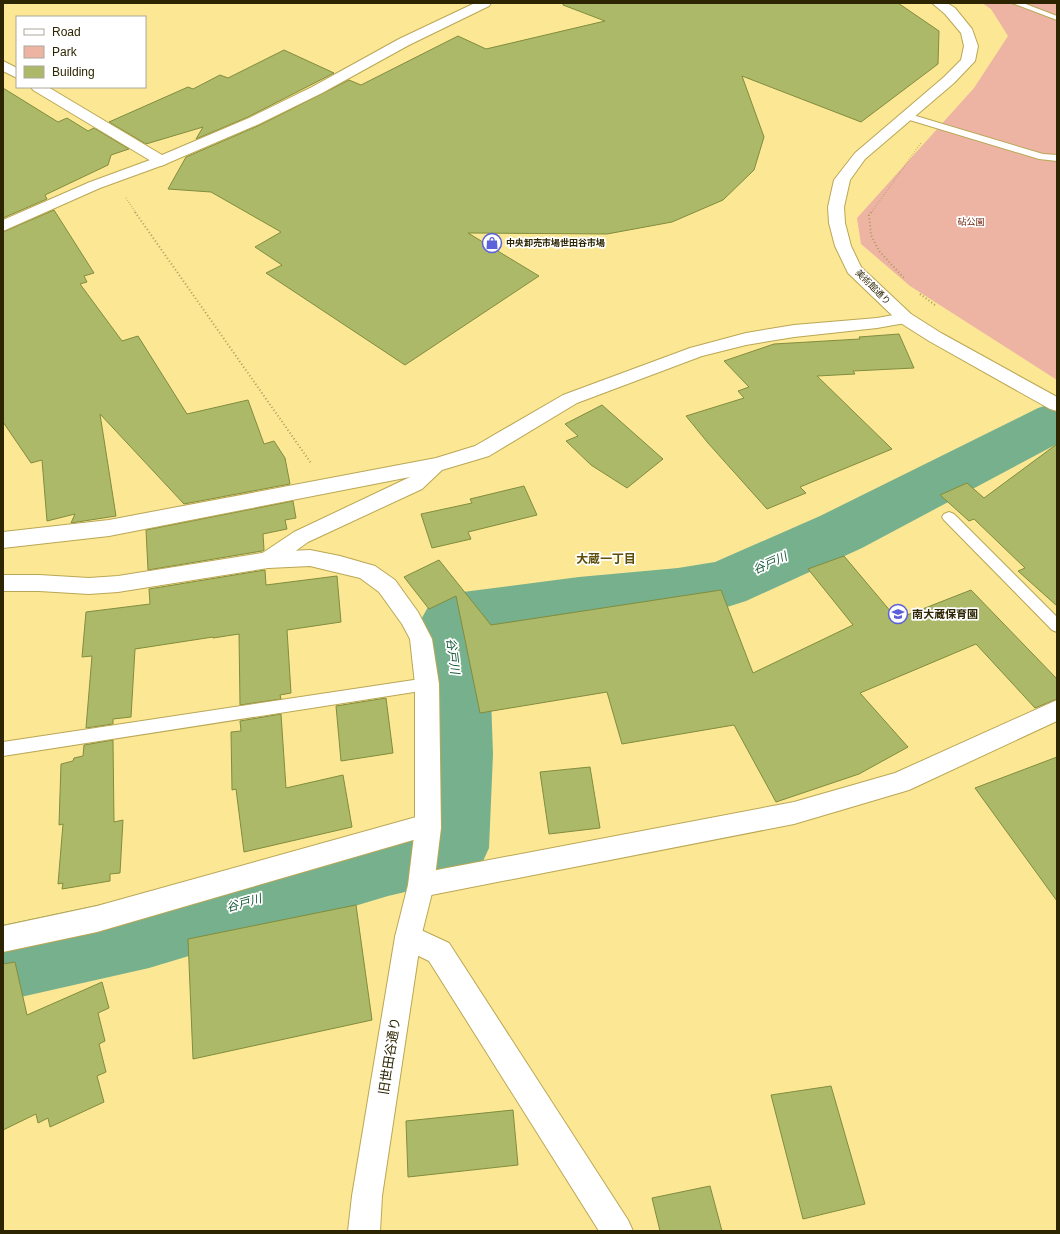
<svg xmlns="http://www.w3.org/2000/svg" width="1060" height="1234" font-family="Arial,'Noto Sans JP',sans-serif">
  <rect width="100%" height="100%" fill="#fbe794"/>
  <polygon fill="#edb4a4" points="982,3 1057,3 1057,380 910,286 861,244 857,218 974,88 1008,36 991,9"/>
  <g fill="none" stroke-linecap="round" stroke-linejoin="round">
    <polygon fill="#76b08c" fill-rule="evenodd" points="1057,402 1057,444 862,548 746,601 724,608 678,616 579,625 482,639 491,698 493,754 489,848 478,872 452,881 388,896 149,968 3,1001 3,925 149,894 388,828 418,822 424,754 425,717 424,689 419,643 418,625 428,607 441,599 463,592 579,577 678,568 715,562 820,516 1038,408"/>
  </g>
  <g fill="#acb969" stroke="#818d3d">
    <polygon points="563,3 898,3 939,31 938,64 861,122 742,76 764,137 754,170 723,200 672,222 607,234 468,233 539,276 405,365 266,273 282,265 255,247 281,232 211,192 168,189 186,157 260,125 349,80 361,85 458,36 486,49 605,21 563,5"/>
    <polygon points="284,50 334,73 248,117 196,139 203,127 146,144 109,122 188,87 193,89 220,75 228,78"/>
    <polygon points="3,88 58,122 67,118 88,131 94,128 129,149 111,155 108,165 45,195 47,199 3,218"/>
    <polygon points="54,210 94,273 84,276 87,282 80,284 122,341 138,336 187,414 248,400 264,444 274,441 285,458 290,484 184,504 100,414 116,516 71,523 75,514 47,521 42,460 31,463 3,422 3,232"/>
    <polygon points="899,334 914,368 853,371 855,374 817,376 892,449 800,487 806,493 767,509 708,443 686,416 744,398 738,391 749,387 724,361 774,344 860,339 859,337"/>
    <polygon points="602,405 663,459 627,488 591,465 566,441 578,436 565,424"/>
    <polygon points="1057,444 1057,606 1018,571 1025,568 974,519 969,521 940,495 967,483 984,498"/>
    <polygon points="524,486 537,515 468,532 471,539 432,548 421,514 472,503 470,499"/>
    <polygon points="293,501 296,518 285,520 287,529 263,534 264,550 262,551 148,570 146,530"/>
    <polygon points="844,556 897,619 971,590 1057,679 1057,699 1035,708 976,644 860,693 908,747 859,774 776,802 734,725 622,744 607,692 480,713 456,596 429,609 404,577 439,560 491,625 721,590 753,673 853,625 808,569"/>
    <polygon points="265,570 266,585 337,576 341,622 287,630 291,693 280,695 281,699 240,705 239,634 213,638 213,637 135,649 131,717 113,719 113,724 86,728 92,656 82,657 86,612 150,604 149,589"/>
    <polygon points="386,698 393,753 341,761 336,706"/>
    <polygon points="281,714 286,788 343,775 352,827 244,852 236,789 232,790 231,732 241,731 240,721"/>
    <polygon points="113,740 114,822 123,820 120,873 110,874 110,881 62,889 63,883 58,884 63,824 59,825 61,764 73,761 74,758 83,756 84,745"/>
    <polygon points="1057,757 1057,901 975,788"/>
    <polygon points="590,767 600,828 549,834 540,772"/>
    <polygon points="356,905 372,1020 193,1059 188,939"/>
    <polygon points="15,962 27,1015 102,982 109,1008 98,1013 105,1041 99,1044 106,1072 97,1076 104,1102 50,1127 48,1118 38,1123 36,1114 3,1130 3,964"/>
    <polygon points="831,1086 865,1204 803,1219 771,1095"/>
    <polygon points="513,1110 518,1165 408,1177 406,1121"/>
    <polygon points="710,1186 722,1231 660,1231 652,1198"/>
  </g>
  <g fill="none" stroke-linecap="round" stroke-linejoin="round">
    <g stroke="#baa755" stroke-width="2">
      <g id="lane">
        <polygon points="1012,3 1023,3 1057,16 1057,20"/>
        <polygon points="906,113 1043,154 1057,155 1057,161 1039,159 903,118 901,116"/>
        <polygon points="949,512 954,514 1057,617 1057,632 1052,630 944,520 942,517 944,514"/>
        <polygon points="427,678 432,680 434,684 432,688 427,690 3,756 3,742"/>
      </g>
    </g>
    <g stroke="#baa755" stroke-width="2">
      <g id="street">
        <polygon points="161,156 166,158 169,161 166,164 100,188 3,231 3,220 90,182"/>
        <polygon points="905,313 911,314 914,318 911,322 877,328 794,337 746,345 702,356 577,403 489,456 442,470 422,489 308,542 275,566 268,568 261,566 257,560 261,554 294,532 410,477 109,536 3,548 3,532 109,520 436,458 475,446 563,395 690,348 746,333 794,325 877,318"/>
        <polygon points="1057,700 1057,721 909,790 794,824 421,897 412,894 408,885 412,876 421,873 794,802 895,773"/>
        <polygon points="427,814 436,817 440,825 436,833 427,836 97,932 3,952 3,926 97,906"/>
        <polygon points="408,924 449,943 628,1220 633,1231 599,1231 429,961 398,946 395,937 398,928"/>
      </g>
    </g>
    <g stroke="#baa755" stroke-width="2">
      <g id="secondary">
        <polygon points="475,3 491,3 489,6 409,45 322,93 259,124 161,166 156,164 33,90 31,87 48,87 162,155 249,118 312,87 399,39"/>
        <polygon points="932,3 947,3 955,8 972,29 978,46 975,61 954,83 865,159 850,180 844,207 845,223 851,246 861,267 911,314 941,333 1057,397 1057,411 1050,409 929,341 899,322 848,273 835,246 829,223 828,207 834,180 855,153 944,77 961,60 964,46 961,33 945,14"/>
        <polygon points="3,61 17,68 17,78 3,71"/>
        <polygon points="310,550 340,556 375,566 395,580 418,612 432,639 439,684 441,828 434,885 421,937 382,1196 380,1231 348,1231 352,1196 395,937 408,885 415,828 415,684 410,639 402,624 379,592 360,578 310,566 268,568 118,592 89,594 39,591 3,591 3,575 39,575 89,578 118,576 268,552"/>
      </g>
    </g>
    <g stroke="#aa9a5a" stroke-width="1.5" stroke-dasharray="0.5 2" stroke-linecap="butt">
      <polyline points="126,198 136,213"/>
      <polyline points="871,213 921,143"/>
    </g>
    <g stroke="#aa9a5a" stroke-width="2" stroke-dasharray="1 2.5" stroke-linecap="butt">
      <polyline points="135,212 311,463"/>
      <polyline points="871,212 869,215 871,235 879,251 905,279"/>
      <polyline points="920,294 935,305"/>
    </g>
    <use href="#lane" fill="#fff" fill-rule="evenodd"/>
    <use href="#street" fill="#fff" fill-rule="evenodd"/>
    <use href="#secondary" fill="#fff" fill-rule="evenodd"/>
  </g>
  <defs>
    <g id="shop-ring" transform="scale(1)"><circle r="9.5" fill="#fff" stroke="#5a61d9" stroke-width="1.5"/><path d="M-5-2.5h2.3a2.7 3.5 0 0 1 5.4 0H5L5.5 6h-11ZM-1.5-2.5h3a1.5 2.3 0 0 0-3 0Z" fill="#5a61d9"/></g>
    <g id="school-ring" transform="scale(1)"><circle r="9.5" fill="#fff" stroke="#5a61d9" stroke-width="1.5"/><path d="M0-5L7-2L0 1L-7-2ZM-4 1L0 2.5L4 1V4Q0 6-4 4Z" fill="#5a61d9"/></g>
  </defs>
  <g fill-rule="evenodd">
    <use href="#shop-ring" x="492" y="243"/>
    <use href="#school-ring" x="898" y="614"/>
  </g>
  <g text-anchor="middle" stroke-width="3.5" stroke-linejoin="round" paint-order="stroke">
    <g font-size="9" fill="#6d220c" stroke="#fff">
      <text x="971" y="225">砧公園</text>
    </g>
    <g font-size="9" font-weight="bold" fill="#2d2502" stroke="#fff" text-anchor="start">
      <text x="506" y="246">中央卸売市場世田谷市場</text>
    </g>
    <g font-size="9" fill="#2d2502" stroke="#fff">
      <text transform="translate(873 287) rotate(45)" y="3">美術館通り</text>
    </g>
    <g font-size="11" font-weight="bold" fill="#2d2502" stroke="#fff" text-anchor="start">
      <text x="912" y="618">南大蔵保育園</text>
    </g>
    <g font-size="12" font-weight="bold" fill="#5e4f0a" stroke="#fff">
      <text x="606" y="563">大蔵一丁目</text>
    </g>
    <g font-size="12" font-style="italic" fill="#155936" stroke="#fff">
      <text transform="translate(770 563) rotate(-24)" y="4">谷戸川</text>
      <text transform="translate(453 656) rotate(83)" y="4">谷戸川</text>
      <text transform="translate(244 903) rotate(-16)" y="4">谷戸川</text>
    </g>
    <g font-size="13" fill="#2d2502" stroke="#fff">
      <text transform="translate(389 1056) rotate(-81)" y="5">旧世田谷通り</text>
    </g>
  </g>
  <rect width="1060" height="1234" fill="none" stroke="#2d2502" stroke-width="8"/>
  <rect x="16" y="16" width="130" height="72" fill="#ffffff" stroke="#aba89a"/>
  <rect x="24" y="29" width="20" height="6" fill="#ffffff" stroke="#aba89a"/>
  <text x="52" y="36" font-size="12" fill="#2d2502">Road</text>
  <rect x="24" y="46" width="20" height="12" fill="#edb4a4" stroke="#aba89a"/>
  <text x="52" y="56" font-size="12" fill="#2d2502">Park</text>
  <rect x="24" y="66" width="20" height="12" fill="#acb969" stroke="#aba89a"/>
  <text x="52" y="76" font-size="12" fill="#2d2502">Building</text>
</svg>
